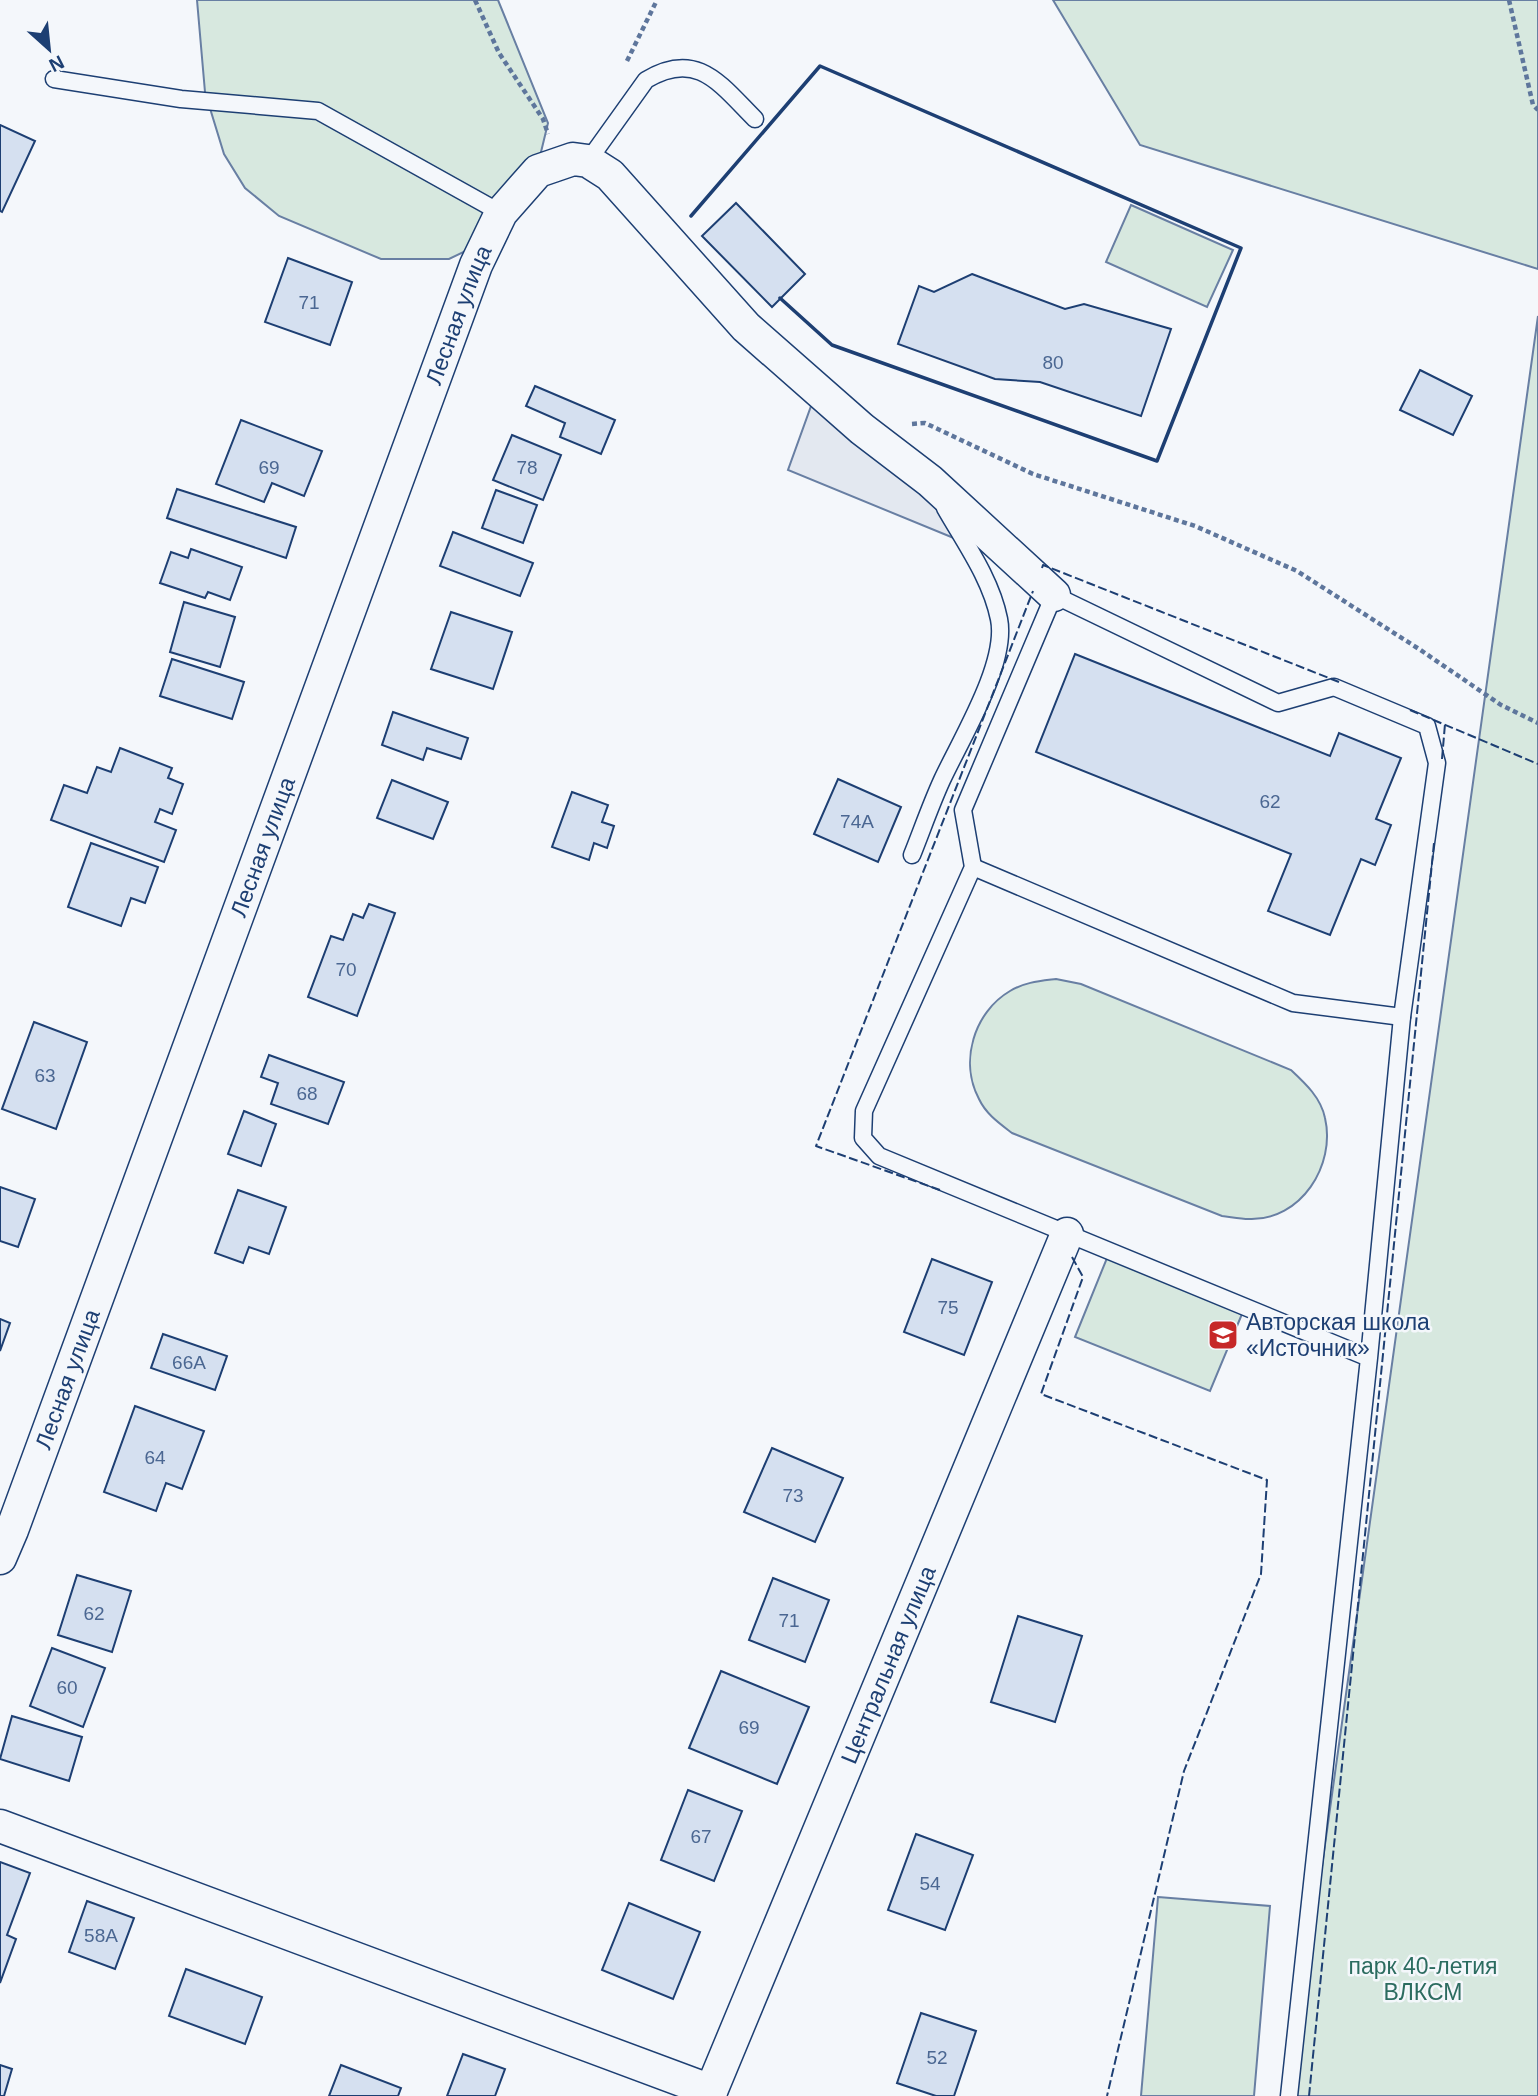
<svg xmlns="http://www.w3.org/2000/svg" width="1538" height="2096" font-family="Helvetica,sans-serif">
  <rect width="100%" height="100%" fill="#f4f7fb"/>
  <g fill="#d7e8df" stroke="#687fa3" stroke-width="2">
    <polygon points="197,0 498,0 548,123 534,181 478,245 449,259 381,259 279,216 245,188 224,154 205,92"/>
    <polygon points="1053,0 1538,0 1538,269 1140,145"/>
    <polygon points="1131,205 1233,250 1207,307 1106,262"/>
    <polygon points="1538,316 1538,2096 1290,2096"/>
    <path d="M 1056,979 L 1081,984 L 1291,1070 C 1306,1084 1321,1098 1325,1118 C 1336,1165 1301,1221 1249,1219 C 1240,1219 1231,1217 1222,1216 L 1012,1133 C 999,1123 986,1114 979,1099 C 959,1062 974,1012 1010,991 C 1025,982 1040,981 1056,979 Z"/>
    <polygon points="1107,1258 1242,1314 1210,1391 1075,1337"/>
    <polygon points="1158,1897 1270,1906 1254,2096 1141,2096"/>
  </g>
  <polygon fill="#e3e8f0" stroke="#687fa3" stroke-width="2" points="819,384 901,452 961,541 788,470"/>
  <g fill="#d5e0f0" stroke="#1d3f73" stroke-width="2">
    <polygon points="0,125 35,141 2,212 0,211"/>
    <polygon points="736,203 805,274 772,307 702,236"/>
    <polygon points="288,258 352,282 330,345 265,322"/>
    <polygon points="972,274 1065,309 1084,304 1171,329 1141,416 1040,382 995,379 898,344 919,286 934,292"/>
    <polygon points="1420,370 1472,396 1453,435 1400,410"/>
    <polygon points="535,386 615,420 601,454 560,437 565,423 526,406"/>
    <polygon points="241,420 322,451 304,496 272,483 264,502 216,484"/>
    <polygon points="512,435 561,455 543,500 493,480"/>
    <polygon points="177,489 296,527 286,558 167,518"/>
    <polygon points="496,490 537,505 523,543 482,528"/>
    <polygon points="453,532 533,563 520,596 440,566"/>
    <polygon points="191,549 242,567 230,600 208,592 205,598 160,583 171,552 188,558"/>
    <polygon points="184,602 235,617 220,667 170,652"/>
    <polygon points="451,612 512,632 493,689 431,669"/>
    <polygon points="1075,654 1330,756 1339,733 1401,758 1376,819 1391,825 1375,865 1361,859 1330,935 1268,911 1291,854 1036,752"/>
    <polygon points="172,659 244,682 232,719 160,696"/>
    <polygon points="393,712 468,738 461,759 427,748 423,760 382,745"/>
    <polygon points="120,748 172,768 168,778 183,784 172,814 160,809 155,822 176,830 164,862 51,820 64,785 87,793 97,767 111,772"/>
    <polygon points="838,779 901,807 878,862 814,834"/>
    <polygon points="392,780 448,802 433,839 377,818"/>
    <polygon points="572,792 608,805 602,822 614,826 607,848 594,843 589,860 552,847"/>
    <polygon points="91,843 158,867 145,903 131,898 121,926 68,907"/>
    <polygon points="369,904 395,913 357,1016 308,997 331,936 343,940 353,914 363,918"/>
    <polygon points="34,1022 87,1042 56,1129 2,1109"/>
    <polygon points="269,1055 344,1082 328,1124 271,1104 278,1083 261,1077"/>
    <polygon points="244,1111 276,1124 261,1166 228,1154"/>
    <polygon points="0,1187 35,1199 18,1247 0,1241"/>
    <polygon points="238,1190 286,1207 269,1254 249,1247 243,1263 215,1253"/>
    <polygon points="932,1259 992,1282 964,1355 904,1332"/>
    <polygon points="0,1319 10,1323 0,1351"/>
    <polygon points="163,1334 227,1356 215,1390 151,1368"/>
    <polygon points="135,1406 204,1431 182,1489 166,1483 156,1511 104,1492"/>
    <polygon points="772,1448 843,1478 815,1542 744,1512"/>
    <polygon points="77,1575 131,1591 112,1652 58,1635"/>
    <polygon points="773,1578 829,1600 805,1662 749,1640"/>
    <polygon points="1018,1616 1082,1636 1055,1722 991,1702"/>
    <polygon points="52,1648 105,1668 83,1727 30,1706"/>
    <polygon points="721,1671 809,1707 777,1784 689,1748"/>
    <polygon points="12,1716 82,1737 69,1781 0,1759"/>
    <polygon points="688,1790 742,1811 714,1881 661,1860"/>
    <polygon points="916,1834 973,1855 945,1930 888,1910"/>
    <polygon points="0,1862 30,1873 7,1935 16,1939 0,1983"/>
    <polygon points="87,1901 134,1918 115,1969 69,1952"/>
    <polygon points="629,1903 700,1932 673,1999 602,1970"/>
    <polygon points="186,1969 262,1997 245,2044 169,2016"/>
    <polygon points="921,2013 976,2031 954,2096 936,2096 897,2083"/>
    <polygon points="463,2054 505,2069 495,2096 447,2096"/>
    <polygon points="0,2065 12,2069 4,2096 0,2096"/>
    <polygon points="341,2065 401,2088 398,2096 329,2096"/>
  </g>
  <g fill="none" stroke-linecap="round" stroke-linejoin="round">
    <g stroke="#1d3f73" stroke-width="19">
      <g id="service">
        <polyline points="54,79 181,99 318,111 501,213"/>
        <path d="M 588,161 L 646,80 C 697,49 720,84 755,119"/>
        <path d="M 912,855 C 922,830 931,804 942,780 C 961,739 1008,663 999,619 C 991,579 965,543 945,508"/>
        <polyline points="973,867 1293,1003 1402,1017"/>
        <polyline points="1289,2096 1369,1358 879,1156 863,1138 864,1111 973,867 963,810 1054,595 1278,703 1334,687 1427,726 1437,763 1402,1017 1369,1358"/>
      </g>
    </g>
    <g stroke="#1d3f73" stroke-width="35">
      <g id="minor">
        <path id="s1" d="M 0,1558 L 12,1530 L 476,265 L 501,213 L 538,171 L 573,159 L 588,161 L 610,175 L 746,327 L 862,429 L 930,481 L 1054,595"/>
        <polyline points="0,1826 711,2091"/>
        <path id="s2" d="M 709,2096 L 1067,1234"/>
      </g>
    </g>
    <g stroke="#5e769c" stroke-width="4.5" stroke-dasharray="5 3.5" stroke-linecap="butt">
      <polyline points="475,0 499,53 543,119 548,134"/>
      <polyline points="1509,0 1533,105 1538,110"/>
      <polyline points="627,61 657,0"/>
      <polyline points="912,424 925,423 1033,474 1195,526 1297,571 1419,649 1501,705 1538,723"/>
    </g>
    <use href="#service" stroke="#f4f7fb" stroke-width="16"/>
    <use href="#minor" stroke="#f4f7fb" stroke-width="32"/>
    <g stroke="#1d3f73" stroke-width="2" stroke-dasharray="9 3.5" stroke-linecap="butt">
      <polyline points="1042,568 1043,565 1339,682"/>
      <polyline points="1410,710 1538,764"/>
      <polyline points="1442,759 1445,724"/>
      <polyline points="940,1190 816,1146 1033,591"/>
      <polyline points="1072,1257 1083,1277 1041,1394 1267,1480 1261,1574 1184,1771 1107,2096"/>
      <polyline points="1309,2096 1434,843"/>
    </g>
    <polyline stroke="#1d3f73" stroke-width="3.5" points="691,216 820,66 1241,248 1157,461 832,345 780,298"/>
  </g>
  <defs>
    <g id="school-square" transform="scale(1.575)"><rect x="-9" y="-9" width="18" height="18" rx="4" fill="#c62828" stroke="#f4f7fb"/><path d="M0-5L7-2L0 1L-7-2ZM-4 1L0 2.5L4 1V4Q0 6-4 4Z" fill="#fff"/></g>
  </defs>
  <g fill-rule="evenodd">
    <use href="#school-square" x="1223" y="1335"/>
  </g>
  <g text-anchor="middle" stroke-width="5" stroke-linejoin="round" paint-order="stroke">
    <g font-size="19" fill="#4b6792">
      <text x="309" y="309">71</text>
      <text x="1053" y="369">80</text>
      <text x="269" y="474">69</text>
      <text x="527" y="474">78</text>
      <text x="1270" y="808">62</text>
      <text x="857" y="828">74А</text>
      <text x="346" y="976">70</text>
      <text x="45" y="1082">63</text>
      <text x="307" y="1100">68</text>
      <text x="948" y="1314">75</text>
      <text x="189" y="1369">66А</text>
      <text x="155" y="1464">64</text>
      <text x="793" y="1502">73</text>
      <text x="94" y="1620">62</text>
      <text x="789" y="1627">71</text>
      <text x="67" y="1694">60</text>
      <text x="749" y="1734">69</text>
      <text x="701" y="1843">67</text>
      <text x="930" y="1890">54</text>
      <text x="101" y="1942">58А</text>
      <text x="937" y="2064">52</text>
    </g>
    <g font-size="23" fill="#1d3f73" stroke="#f4f7fb">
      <text dy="8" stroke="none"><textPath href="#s1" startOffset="1325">Лесная улица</textPath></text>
      <text dy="8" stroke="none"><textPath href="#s1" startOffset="758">Лесная улица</textPath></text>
      <text dy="8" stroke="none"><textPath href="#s1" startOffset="191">Лесная улица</textPath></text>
      <text dy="8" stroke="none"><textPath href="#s2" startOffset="467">Центральная улица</textPath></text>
    </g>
    <g font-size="23" fill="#1d3f73" stroke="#f4f7fb" text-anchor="start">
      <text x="1246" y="1330">Авторская школа<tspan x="1246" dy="26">«Источник»</tspan></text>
    </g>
    <g font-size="23" fill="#2c6c60" stroke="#f4f7fb">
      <text x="1423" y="1974">парк 40-летия<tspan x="1423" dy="26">ВЛКСМ</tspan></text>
    </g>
  </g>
  <g transform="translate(49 49) rotate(153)" stroke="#f4f7fb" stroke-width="5" paint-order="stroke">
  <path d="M0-5L12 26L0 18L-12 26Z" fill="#1d3f73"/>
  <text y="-10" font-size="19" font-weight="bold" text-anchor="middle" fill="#1d3f73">N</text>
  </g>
</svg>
